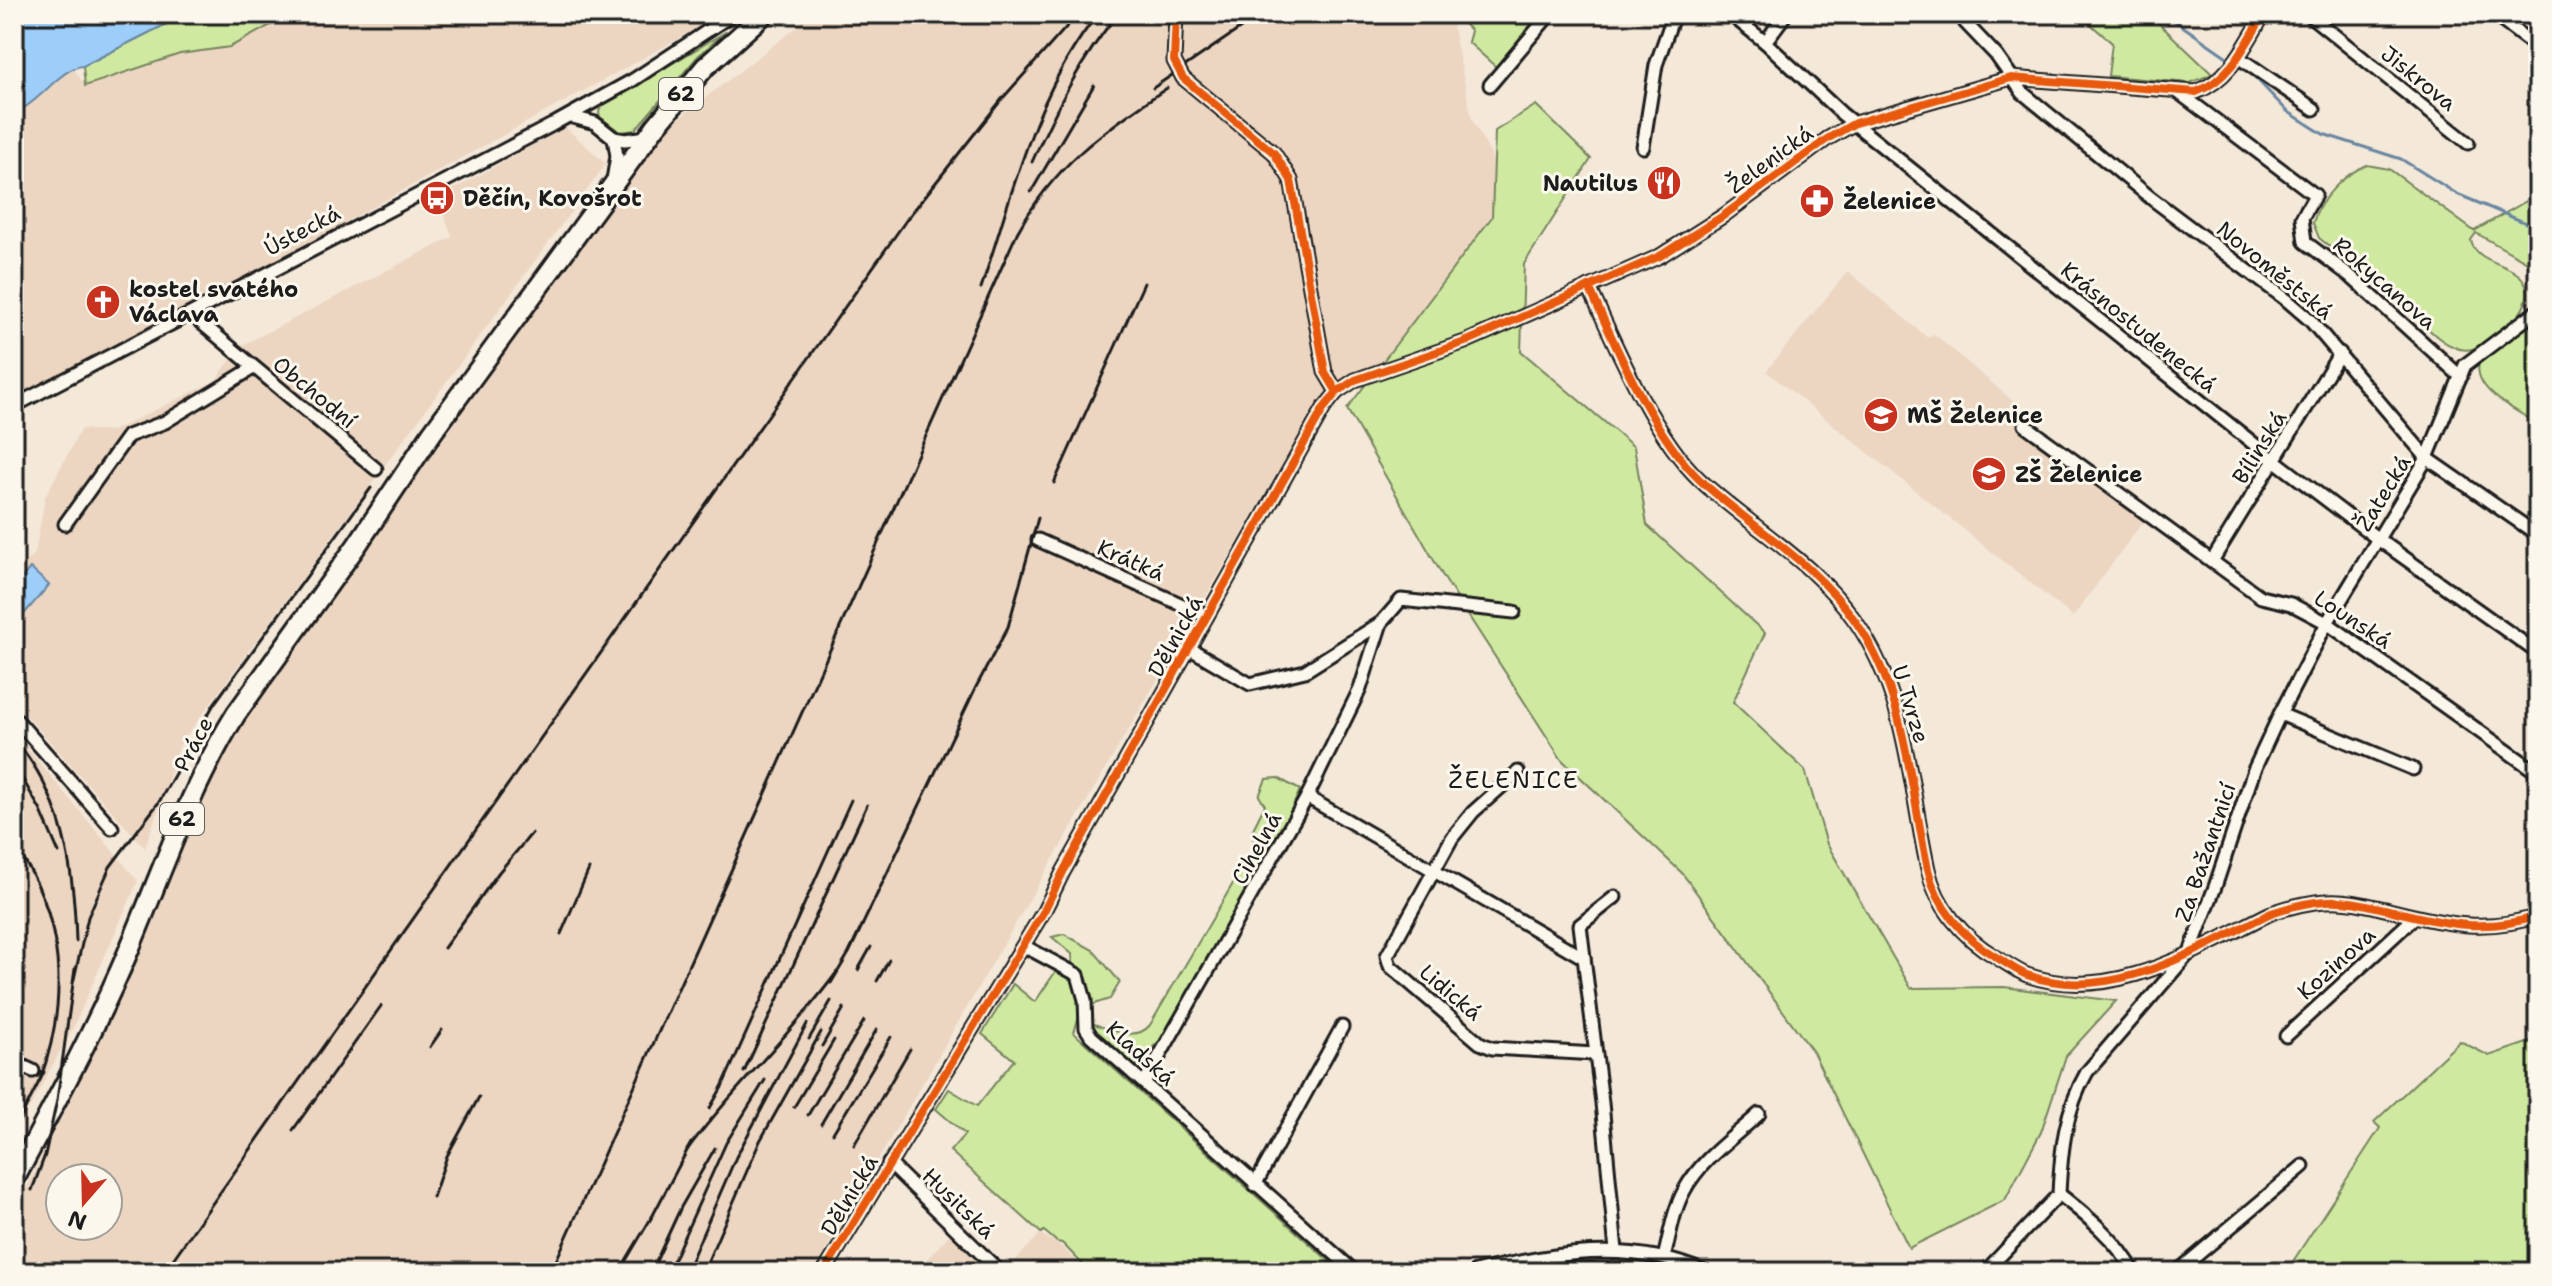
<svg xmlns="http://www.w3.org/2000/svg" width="2552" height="1286" font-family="'Shantell Sans',sans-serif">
  <rect width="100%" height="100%" fill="#f4e8d9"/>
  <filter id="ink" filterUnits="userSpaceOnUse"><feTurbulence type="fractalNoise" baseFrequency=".0125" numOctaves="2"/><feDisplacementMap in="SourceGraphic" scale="16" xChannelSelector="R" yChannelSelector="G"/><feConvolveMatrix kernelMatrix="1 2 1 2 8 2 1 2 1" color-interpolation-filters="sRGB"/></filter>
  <g filter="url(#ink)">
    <g fill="#ecd6c2" fill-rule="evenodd">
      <polygon points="291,14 723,14 210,297 14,399 14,108 20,110 30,105 73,67 85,86 180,54 230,47"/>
      <path d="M 802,14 L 1450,14 L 1472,119 L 1515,201 L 1383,362 L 1312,414 L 813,1272 L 14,1272 L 14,1213 L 81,1077 L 135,961 L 200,797 L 227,744 L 623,186 L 674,122 L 802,23 ZM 60,1178 L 108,1178 L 108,1226 L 60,1226 Z"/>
      <polygon points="565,127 606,164 180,745 145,848 14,702 14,572 35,554 45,497 81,429 112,431 215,381 241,346 452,237 438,198"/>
      <polygon points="1848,271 1928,338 1934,334 2033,418 2022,428 2145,519 2073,617 1766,371"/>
      <polygon points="14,732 138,881 74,1026 14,1136"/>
      <polygon points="950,1234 994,1272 915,1272"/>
      <polygon points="1040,1234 1059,1244 1087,1272 1005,1272"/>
    </g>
    <g fill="#cfeaa0" stroke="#76835e" stroke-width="2">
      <polygon points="186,14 291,14 230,47 180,54 85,86 83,66"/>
      <polygon points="1455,14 1541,14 1496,67 1468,42 1471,31"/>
      <polygon points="2079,14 2149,14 2212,74 2190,83 2108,76 2112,43"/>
      <polygon points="727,31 698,56 635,130 620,132 600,117 599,112 601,106"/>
      <polygon points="1536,105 1591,159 1524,264 1521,351 1634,447 1647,525 1765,633 1733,702 1805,770 1827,844 1911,988 2004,987 2116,1001 2066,1056 2041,1132 2005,1200 1909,1248 1813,1052 1682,873 1562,760 1444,578 1347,409 1492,217 1495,131"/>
      <path d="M 2367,165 L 2389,169 L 2474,231 L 2530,199 L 2538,198 L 2538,268 L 2476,233 L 2471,240 C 2475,265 2519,263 2526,285 C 2534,311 2497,339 2476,348 C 2468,351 2460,350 2452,346 C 2434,338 2421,320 2406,307 C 2378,283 2348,261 2319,238 L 2313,223 C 2319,199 2344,174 2367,165 Z"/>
      <path d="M 2538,315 L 2538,424 C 2517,410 2472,392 2479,362 Z"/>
      <path d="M 1278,778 L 1300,790 L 1286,822 L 1167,1037 L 1159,1045 L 1155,1045 L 1134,1069 L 1091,1029 L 1094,1024 C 1112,1030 1136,1042 1150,1025 L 1255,846 L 1252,831 L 1265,805 L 1259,796 L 1266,779 Z"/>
      <polygon points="1064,934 1093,950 1120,982 1110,999 1091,1005 1084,971 1073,966 1072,954 1052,937"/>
      <path d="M 1058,968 C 1088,993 1084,998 1074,1033 L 1330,1262 L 1323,1272 L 1090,1272 L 1062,1243 L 1057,1242 L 1044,1231 L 1041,1233 L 950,1151 L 965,1134 L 936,1109 L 949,1089 L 977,1106 L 1014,1060 L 982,1034 L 1013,984 L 1035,1002 Z"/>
      <polygon points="2538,1036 2538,1272 2286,1272 2380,1128 2374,1122 2460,1041 2489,1056 2527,1043"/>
    </g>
    <g fill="#9dcdf9" stroke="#6986a1" stroke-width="2">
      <path d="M 14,14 L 186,14 L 83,66 C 62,67 41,100 20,110 L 14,108 Z"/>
      <polygon points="30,568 49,585 19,620 14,616 14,587"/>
    </g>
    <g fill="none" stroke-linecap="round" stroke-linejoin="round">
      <g stroke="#6986a1" stroke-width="3">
        <polyline points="2165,14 2230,59"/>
        <polyline points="2236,63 2249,71 2287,111 2323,134 2401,159 2457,194 2538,228"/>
      </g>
      <g stroke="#1c1c1c" stroke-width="17">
        <g id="street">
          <polyline points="1730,14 1765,42 1842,114 2274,460 2378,539 2538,653"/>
          <polyline points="1957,14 1996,55 2023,93 2151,198 2288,301 2310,320 2427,458 2538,535"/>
          <polyline points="2308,14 2468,143"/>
          <polyline points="2493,14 2538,48"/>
          <polyline points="1765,42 1786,14"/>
          <polyline points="2238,57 2314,109"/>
          <polyline points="1490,85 1550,14"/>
          <polyline points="2178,92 2315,195 2302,218 2305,242 2349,275 2461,377"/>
          <polyline points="569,116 595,123 614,138 617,156 613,180"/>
          <polyline points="614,138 625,140 647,137"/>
          <polyline points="1643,147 1656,65 1674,14"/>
          <path d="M 1589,287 C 1615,345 1654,437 1700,480 C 1752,528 1815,562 1856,622 C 1907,696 1909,783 1928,869 C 1936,906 1963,938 1996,957 C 2006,963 2017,971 2027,975 C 2112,1005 2197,949 2271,913 C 2289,907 2307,902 2326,901 C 2348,899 2371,906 2393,911 C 2445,924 2485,933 2538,916"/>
          <polyline points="192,315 376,469"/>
          <path d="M 1337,392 L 1355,380 L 1465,342 L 1660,256 L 1723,216 L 1827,139 L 1855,123 L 2011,78 L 2196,92 C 2230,80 2246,44 2264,14"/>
          <polyline points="14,406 552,125 633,80 733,14"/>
          <polyline points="2025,425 2261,597 2291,604 2327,623 2538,773"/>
          <polyline points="65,524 128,436 165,422 253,368"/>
          <polyline points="1038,540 1207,616"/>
          <polyline points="2212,561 2340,353"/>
          <polyline points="1189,648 1250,684 1305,671 1381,623 1401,600 1514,612"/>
          <polyline points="2280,714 2413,769"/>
          <polyline points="14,717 112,828"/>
          <polyline points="1518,772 1473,812 1452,838 1387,956 1390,966 1480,1043 1492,1048 1595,1054"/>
          <polyline points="1307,797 1584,958"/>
          <polyline points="1615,897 1580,925 1602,1103 1616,1251"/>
          <polyline points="1024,946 1078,975 1085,1000 1086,1028 1091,1036 1355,1272"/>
          <polyline points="2286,1036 2415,917"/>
          <polyline points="14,1062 33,1071"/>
          <polyline points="1144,1083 1307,797 1360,689 1381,623"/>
          <polyline points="889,1163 1000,1272"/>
          <polyline points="1255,1185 1342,1027"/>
          <path d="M 2059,1194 C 2087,1216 2117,1240 2134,1272"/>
          <path d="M 1664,1258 C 1670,1235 1673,1211 1684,1191 C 1701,1159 1733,1138 1759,1114"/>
          <polyline points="824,1272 1044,911 1063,872 1324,408 1337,392 1325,372 1291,180 1274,153 1183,78 1174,61 1176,14"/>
          <path d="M 1475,1272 C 1551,1253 1630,1239 1705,1272"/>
          <path d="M 1985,1272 L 2059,1194 C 2061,1151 2065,1110 2087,1072 L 2190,952 L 2215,887 L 2254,770 L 2280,714 L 2327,623 L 2427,458 L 2465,365 L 2538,310"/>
          <polyline points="2177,1272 2303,1166"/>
        </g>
      </g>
      <g stroke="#1c1c1c" stroke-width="24">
        <path id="primary" d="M 14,1180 C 54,1105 95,1030 128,952 C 162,872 190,788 236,714 L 357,545 L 432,433 L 656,126 L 705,67 L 764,14"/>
      </g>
      <use href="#street" stroke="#fbf7ec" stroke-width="11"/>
      <use href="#primary" stroke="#fbf7ec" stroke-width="18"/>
      <g stroke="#1c1c1c" stroke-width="3">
        <polyline points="1153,88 1241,28 1257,14"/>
        <path d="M 1032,162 C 1055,111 1081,58 1118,14"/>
        <polyline points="1031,192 1094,85"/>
        <path d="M 981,288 C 1013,194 1034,93 1098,14"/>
        <polyline points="1054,483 1144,283"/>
        <path d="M 14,739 C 64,796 74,869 76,941"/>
        <polyline points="14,764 41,811 59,853"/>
        <path d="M 14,845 C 65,914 69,1001 40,1080"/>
        <polyline points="561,934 589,869"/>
        <polyline points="444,948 499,872 532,833"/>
        <polyline points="858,970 871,947"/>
        <polyline points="74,979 88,917 110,867 159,802 214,704 371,488"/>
        <polyline points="877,981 889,960"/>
        <polyline points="809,1039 831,1001"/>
        <polyline points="822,1046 844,1008"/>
        <polyline points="430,1047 442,1030"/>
        <polyline points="744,1072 867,805"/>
        <polyline points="794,1107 834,1040"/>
        <polyline points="710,1108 722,1087 851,800"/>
        <polyline points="808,1115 864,1021"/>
        <polyline points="821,1124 877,1029"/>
        <polyline points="293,1130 381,1006"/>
        <polyline points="14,1131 44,1072"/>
        <polyline points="833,1133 891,1037"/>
        <polyline points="854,1145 910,1049"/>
        <path d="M 687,1150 C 733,1088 791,1035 837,972 L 831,983 L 849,953 L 976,687 L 1008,627 L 1038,518"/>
        <polyline points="32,1190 45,1155 57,1100 75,969"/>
        <polyline points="433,1197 447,1156 479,1097"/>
        <polyline points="164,1272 907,219 1002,99 1078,14"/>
        <path d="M 551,1272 L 1017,233 C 1054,165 1104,130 1167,88"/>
        <polyline points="619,1272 653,1215 691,1143"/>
        <polyline points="651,1272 681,1207 715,1148"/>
        <polyline points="668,1272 726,1143 765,1080"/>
        <polyline points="686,1272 736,1157 807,1024"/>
        <polyline points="703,1272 760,1141 821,1032"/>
      </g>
      <g stroke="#fbf7ec" stroke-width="13">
        <g id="cycleway">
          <path d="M 1589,287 C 1615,345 1654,437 1700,480 C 1752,528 1815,562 1856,622 C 1907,696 1909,783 1928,869 C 1936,906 1963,938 1996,957 C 2006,963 2017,971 2027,975 C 2112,1005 2197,949 2271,913 C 2289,907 2307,902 2326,901 C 2348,899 2371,906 2393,911 C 2445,924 2485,933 2538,916"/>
          <path d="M 1337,392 L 1355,380 L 1465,342 L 1660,256 L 1723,216 L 1827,139 L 1855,123 L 2011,78 L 2196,92 C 2230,80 2246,44 2264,14"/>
          <polyline points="824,1272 1044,911 1063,872 1324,408 1337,392 1325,372 1291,180 1274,153 1183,78 1174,61 1176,14"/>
        </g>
      </g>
      <use href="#cycleway" stroke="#e8590c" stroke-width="8"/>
    </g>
  </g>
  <defs>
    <g id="restaurant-disc" transform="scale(1.8)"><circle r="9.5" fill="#c8321e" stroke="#fbf7ec"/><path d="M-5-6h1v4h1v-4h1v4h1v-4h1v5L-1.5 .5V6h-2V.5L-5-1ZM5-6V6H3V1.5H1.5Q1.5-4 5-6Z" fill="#fff"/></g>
    <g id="bus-disc" transform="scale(1.8)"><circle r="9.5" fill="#c8321e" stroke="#fbf7ec"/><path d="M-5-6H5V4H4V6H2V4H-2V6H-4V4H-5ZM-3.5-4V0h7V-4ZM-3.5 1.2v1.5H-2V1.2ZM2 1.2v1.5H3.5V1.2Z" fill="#fff"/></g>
    <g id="pharmacy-disc" transform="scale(1.8)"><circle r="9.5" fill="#c8321e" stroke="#fbf7ec"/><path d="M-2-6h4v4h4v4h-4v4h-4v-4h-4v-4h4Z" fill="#fff"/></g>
    <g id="church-disc" transform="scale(1.8)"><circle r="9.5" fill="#c8321e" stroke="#fbf7ec"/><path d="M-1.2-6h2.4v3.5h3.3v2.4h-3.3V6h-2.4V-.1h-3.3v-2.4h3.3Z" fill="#fff"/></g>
    <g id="school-disc" transform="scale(1.8)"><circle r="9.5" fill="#c8321e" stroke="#fbf7ec"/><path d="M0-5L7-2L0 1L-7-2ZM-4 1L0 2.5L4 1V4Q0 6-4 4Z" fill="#fff"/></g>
  </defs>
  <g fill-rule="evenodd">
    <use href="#restaurant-disc" x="1664" y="183"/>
    <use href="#bus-disc" x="437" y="198"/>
    <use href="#pharmacy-disc" x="1817" y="201"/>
    <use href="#church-disc" x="103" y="302"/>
    <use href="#school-disc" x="1881" y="415"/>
    <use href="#school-disc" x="1989" y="474"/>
  </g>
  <g text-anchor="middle" stroke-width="6" stroke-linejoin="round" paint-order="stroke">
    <g fill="#fbf7ec" stroke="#5f5e5a" stroke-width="2">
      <rect x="659" y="78" width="44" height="32" rx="6"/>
      <rect x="160" y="803" width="44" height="32" rx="6"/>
    </g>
    <g font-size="20" font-weight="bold" fill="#1c1c1c">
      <text x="681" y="101">62</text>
      <text x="182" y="826">62</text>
    </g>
    <g font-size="22" fill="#1c1c1c" stroke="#fbf7ec">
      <text transform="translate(2419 78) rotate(39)" y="8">Jiskrova</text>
      <text transform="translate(1770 159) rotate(-36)" y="8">Želenická</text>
      <text transform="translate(302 230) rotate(-28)" y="8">Ústecká</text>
      <text transform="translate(2275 270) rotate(39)" y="8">Novoměstská</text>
      <text transform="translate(2385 283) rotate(41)" y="8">Rokycanova</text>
      <text transform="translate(2139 327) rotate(39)" y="8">Krásnostudenecká</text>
      <text transform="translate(315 392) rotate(39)" y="8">Obchodní</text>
      <text transform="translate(2259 447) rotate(-58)" y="8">Bílinská</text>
      <text transform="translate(2383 493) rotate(-59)" y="8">Žatecká</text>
      <text transform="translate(1131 560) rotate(24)" y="8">Krátká</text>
      <text transform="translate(2353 619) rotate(33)" y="8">Lounská</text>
      <text transform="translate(1175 636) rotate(-61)" y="8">Dělnická</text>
      <text transform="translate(1911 704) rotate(73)" y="8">U Tvrze</text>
      <text transform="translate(193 744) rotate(-62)" y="8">Práce</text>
      <text transform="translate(1256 848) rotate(-61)" y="8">Cihelná</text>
      <text transform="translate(2205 852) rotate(-71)" y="8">Za Bažantnicí</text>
      <text transform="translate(2336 963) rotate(-42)" y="8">Kozinova</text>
      <text transform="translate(1451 992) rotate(40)" y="8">Lidická</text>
      <text transform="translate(1141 1053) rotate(42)" y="8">Kladská</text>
      <text transform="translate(849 1195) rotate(-59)" y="8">Dělnická</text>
      <text transform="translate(959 1203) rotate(44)" y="8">Husitská</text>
    </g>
    <g font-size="22" font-weight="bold" fill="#1c1c1c" stroke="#fbf7ec" text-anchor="start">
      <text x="1638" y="191" text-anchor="end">Nautilus</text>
      <text x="463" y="206">Děčín, Kovošrot</text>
      <text x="1843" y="209">Želenice</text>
      <text x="129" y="297">kostel svatého<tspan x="129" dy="25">Václava</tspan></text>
      <text x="1907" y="423">MŠ Želenice</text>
      <text x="2015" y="482">ZŠ Želenice</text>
    </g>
    <g font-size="24" letter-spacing="2" fill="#1c1c1c" stroke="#fbf7ec">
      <text x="1514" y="788">ŽELENICE</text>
    </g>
  </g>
  <rect width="2552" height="1286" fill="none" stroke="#fbf7ec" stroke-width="48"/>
  <rect x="24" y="24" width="2504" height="1238" fill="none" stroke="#1c1c1c" stroke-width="3" filter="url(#ink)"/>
  <g transform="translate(84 1202) rotate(200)"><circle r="38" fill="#fbf7ec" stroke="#a29f99" stroke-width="2"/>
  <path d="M0-6L14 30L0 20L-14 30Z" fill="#c8321e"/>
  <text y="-12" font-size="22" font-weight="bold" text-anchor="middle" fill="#1c1c1c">N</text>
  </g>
</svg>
